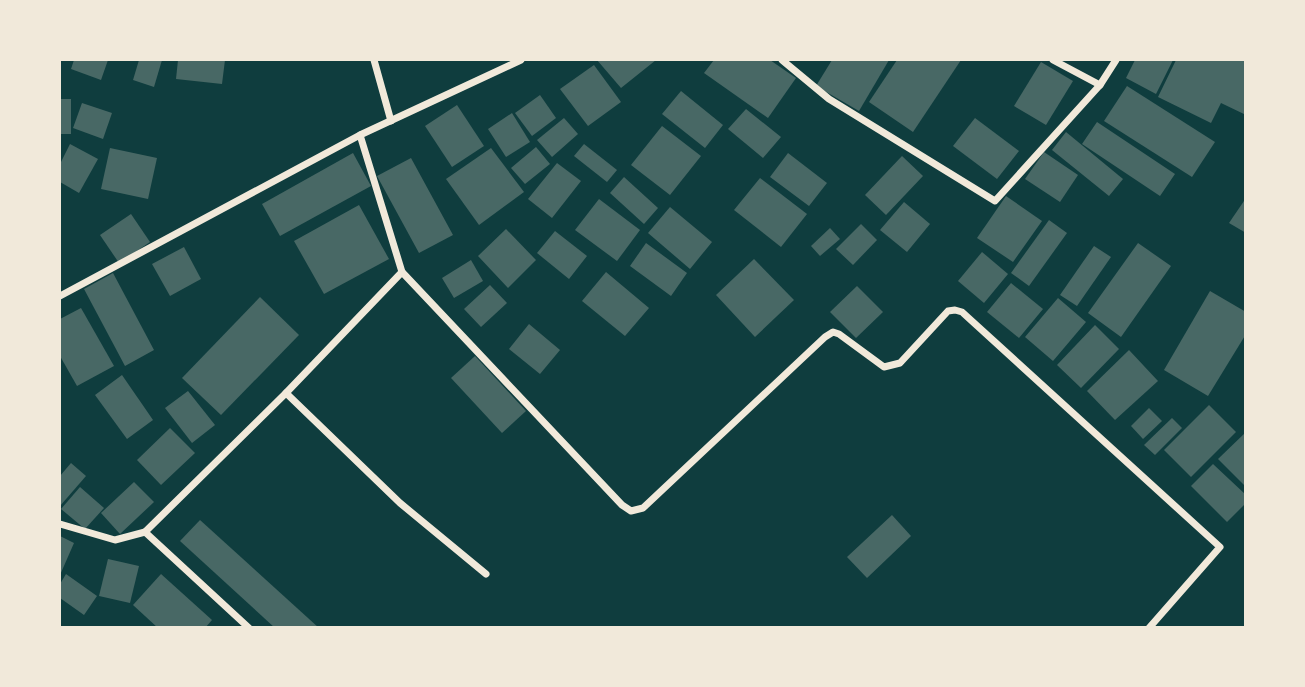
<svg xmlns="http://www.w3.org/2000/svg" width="1305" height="687" font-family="'IBM Plex Serif',serif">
  <rect width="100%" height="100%" fill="#0f3d3e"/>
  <g fill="#486865">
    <polygon points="74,60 108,60 101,80 71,69"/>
    <polygon points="139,60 162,60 154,87 133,80"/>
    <polygon points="178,60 225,60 222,84 176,79"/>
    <polygon points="597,60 656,60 621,88"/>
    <polygon points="714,60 770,60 796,78 768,118 704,73"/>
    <polygon points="832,60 889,60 859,111 816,86"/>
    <polygon points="897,60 961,60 913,132 869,102"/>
    <polygon points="1135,60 1173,60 1156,94 1126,78"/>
    <polygon points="1176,60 1246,60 1246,115 1221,103 1211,123 1158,97"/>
    <polygon points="1041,62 1073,81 1046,125 1014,106"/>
    <polygon points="594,65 621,102 588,126 560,89"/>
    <polygon points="1127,86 1215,142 1192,177 1104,121"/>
    <polygon points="681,91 723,125 705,148 662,114"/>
    <polygon points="540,95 556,118 532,136 515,113"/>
    <rect x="60" y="99" width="11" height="35"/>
    <polygon points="82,103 112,113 103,139 73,128"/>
    <polygon points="457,105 484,146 452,167 425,126"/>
    <polygon points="746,109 781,137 763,158 728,129"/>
    <polygon points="512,113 530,142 506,157 488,129"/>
    <polygon points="564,118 578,134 552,157 537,140"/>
    <polygon points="975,118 1019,151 997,179 953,146"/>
    <polygon points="1097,122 1175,174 1160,196 1082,144"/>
    <polygon points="662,126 701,156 670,195 631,165"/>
    <polygon points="1066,132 1123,179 1109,196 1052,150"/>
    <polygon points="70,144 98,159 79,193 60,182 60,164"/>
    <polygon points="584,144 617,170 607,182 574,156"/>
    <polygon points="536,147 550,164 525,184 511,168"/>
    <polygon points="110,148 157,158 148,199 101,189"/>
    <polygon points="491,148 524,192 479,225 446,179"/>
    <polygon points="1044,152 1078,175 1060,202 1025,179"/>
    <polygon points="353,153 371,186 280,236 262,204"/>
    <polygon points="788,153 827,183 809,206 770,177"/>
    <polygon points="902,156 923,176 886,215 865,195"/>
    <polygon points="411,158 453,235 419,253 377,176"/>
    <polygon points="557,163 581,181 552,218 528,199"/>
    <polygon points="624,177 658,208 644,224 610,193"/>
    <polygon points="760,178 807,214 781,247 734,210"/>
    <polygon points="1006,196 1042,221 1013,262 977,238"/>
    <polygon points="1246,198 1246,233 1229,223"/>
    <polygon points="599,199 640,230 617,261 575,230"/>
    <polygon points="904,202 930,224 907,252 880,230"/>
    <polygon points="359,205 389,259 324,294 294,241"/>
    <polygon points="670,207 712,242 690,269 648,233"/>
    <polygon points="131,214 150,242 119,263 100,235"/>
    <polygon points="1049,220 1067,233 1029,286 1011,273"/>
    <polygon points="861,224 877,240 853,265 836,249"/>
    <polygon points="830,228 840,239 820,256 811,246"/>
    <polygon points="506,229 536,260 508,288 478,256"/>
    <polygon points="555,231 587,256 569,279 537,253"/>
    <polygon points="646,243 687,273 671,296 630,266"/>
    <polygon points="1138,243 1171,266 1121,337 1088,313"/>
    <polygon points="1094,246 1111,257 1077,306 1060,295"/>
    <polygon points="184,247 201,279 170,296 152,264"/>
    <polygon points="982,252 1008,274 984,303 958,281"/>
    <polygon points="754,259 794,300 755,337 716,295"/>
    <polygon points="471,260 483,281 454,298 442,278"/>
    <polygon points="606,272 649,308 625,336 582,301"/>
    <polygon points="113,273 154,350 125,366 84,289"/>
    <polygon points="1011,283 1043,309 1019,338 987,312"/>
    <polygon points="490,285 507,303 481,327 464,309"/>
    <polygon points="857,286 883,312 856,338 830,312"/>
    <polygon points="1210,291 1246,312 1246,334 1208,396 1164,370"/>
    <polygon points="260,297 299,335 221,415 182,378"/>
    <polygon points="1058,298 1086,322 1053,361 1025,337"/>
    <polygon points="81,308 114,366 77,386 60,356 60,319"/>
    <polygon points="529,324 560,350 540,374 509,349"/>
    <polygon points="1095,325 1119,349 1081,388 1057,365"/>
    <polygon points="1129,350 1158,381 1115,420 1087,391"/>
    <polygon points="475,356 526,411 502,433 451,378"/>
    <polygon points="122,375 153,420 127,439 95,395"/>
    <polygon points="188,391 215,425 192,443 165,408"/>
    <polygon points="1209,405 1236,432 1191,477 1164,450"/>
    <polygon points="1149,408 1162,421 1143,439 1131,426"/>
    <polygon points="1172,418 1182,428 1155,455 1144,445"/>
    <polygon points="170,428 195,453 161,485 137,460"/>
    <polygon points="1246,432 1246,487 1218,459"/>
    <polygon points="71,463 86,476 60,506 60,476"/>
    <polygon points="1213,464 1246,495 1246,503 1227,522 1191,486"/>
    <polygon points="134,482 154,502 120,534 101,513"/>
    <polygon points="80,487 104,508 85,529 61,509"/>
    <polygon points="892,515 911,536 867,578 847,557"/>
    <polygon points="200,520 319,628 275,628 180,541"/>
    <polygon points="60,536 74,543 60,575"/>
    <polygon points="108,559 139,566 130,603 99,596"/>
    <polygon points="66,574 97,596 84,615 60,598 60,584"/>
    <polygon points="161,574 212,620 205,628 158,628 133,605"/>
  </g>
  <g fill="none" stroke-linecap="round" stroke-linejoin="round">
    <g stroke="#f1e9da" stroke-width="7">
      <polyline points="374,60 391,121"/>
      <polyline points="782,60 829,99 995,201 1100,85 1116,60"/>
      <polyline points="1053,60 1100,85"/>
      <polyline points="360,135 402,272 622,505 631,511 643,508 825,337 833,332 839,334 884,367 900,363 948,311 955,310 962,312 1220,547 1149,628"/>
      <polyline points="60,296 360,135 521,60"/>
      <polyline points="286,393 400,503 486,574"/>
      <polyline points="60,524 115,540 145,532 249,628"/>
      <polyline points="145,532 286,393 402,272"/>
    </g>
  </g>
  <rect width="1305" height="687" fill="none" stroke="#f1e9da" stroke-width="122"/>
</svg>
